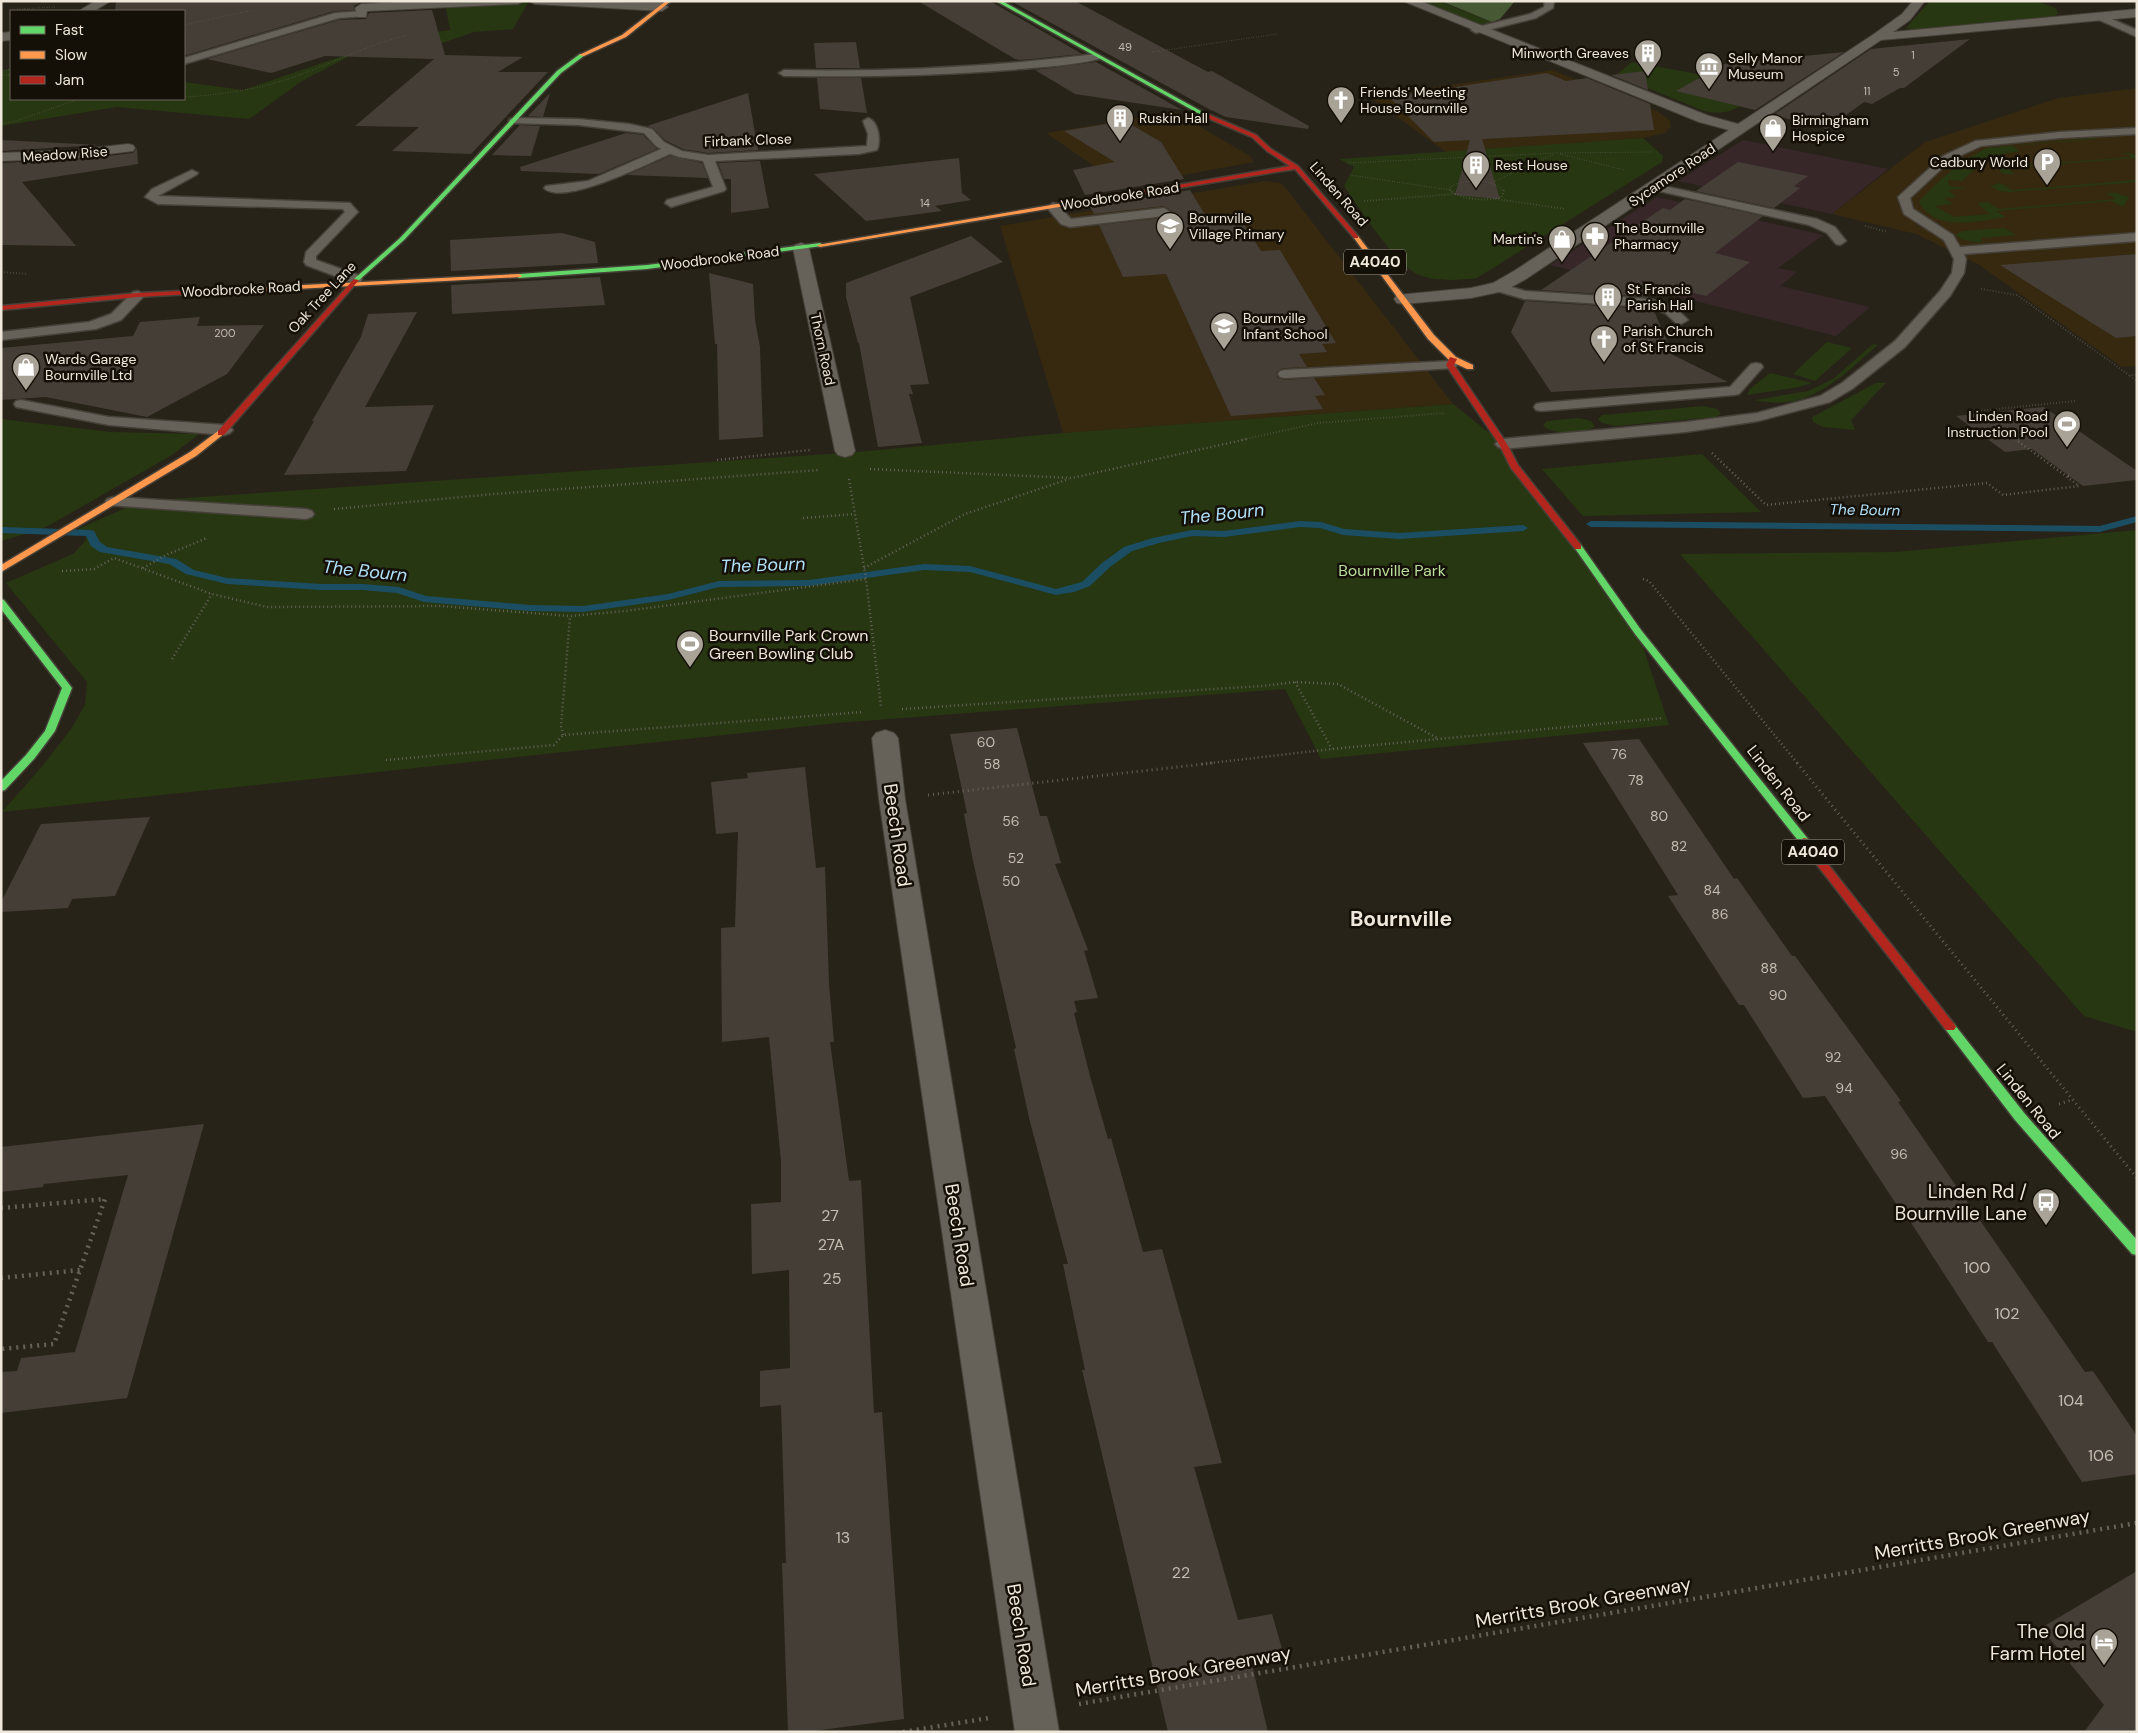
<svg xmlns="http://www.w3.org/2000/svg" width="2138" height="1733" font-family="'DM Sans',sans-serif">
  <rect width="100%" height="100%" fill="#282318"/>
  <g fill="#382729">
    <polygon points="1743,140 1888,169 1832,214 1678,181"/>
    <polygon points="1657,197 1823,235 1778,268 1797,272 1780,286 1870,307 1836,336 1550,265"/>
  </g>
  <g fill="#362910">
    <polygon points="1552,70 1659,112 1670,121 1671,127 1665,133 1643,138 1446,152 1369,97"/>
    <polygon points="2137,88 2137,366 2122,367 1978,264 1916,234 1832,214 1925,142 2059,98"/>
    <polygon points="1175,112 1250,156 1254,162 1123,186 1046,133"/>
    <polygon points="1264,181 1280,183 1285,187 1453,404 1063,433 1000,226"/>
  </g>
  <g fill="#273712">
    <polygon points="529,1 513,29 474,32 417,52 361,50 302,81 249,119 117,107 1,126 1,71 11,69 11,99 184,99 184,82 243,90 398,37 450,30 445,3"/>
    <polygon points="1410,1 1439,1 1491,22 1475,29"/>
    <polygon points="1930,1 2036,1 2056,8 2058,13 2053,17 1923,32 1906,28"/>
    <path d="M 1632,62 L 1769,87 C 1745,102 1733,118 1704,111 L 1616,75 Z"/>
    <path d="M 1643,138 L 1663,156 L 1662,162 L 1477,278 C 1459,280 1437,282 1419,275 C 1397,266 1359,208 1344,186 L 1354,167 L 1339,159 Z"/>
    <path d="M 2094,138 L 2097,139 L 2012,146 L 2020,151 L 1987,157 L 1962,181 L 1948,180 L 1949,186 L 1969,188 L 1948,190 L 1957,197 L 1944,198 L 1953,204 L 1935,206 L 1954,217 L 1990,214 L 1977,203 L 1988,202 L 1999,209 L 2116,199 L 2106,193 L 2117,193 L 2129,197 L 2123,207 L 2112,201 L 1996,211 L 2006,217 C 1978,221 1933,233 1919,201 L 1937,183 L 1963,161 L 1987,148 Z"/>
    <polygon points="2122,152 2137,155 2137,158 2007,168 2015,174 2003,174 1999,170 2001,165 2015,159 2025,165 2132,157"/>
    <polygon points="2137,180 2137,182 2009,192 2000,191 1990,186 2000,183 2012,190"/>
    <polygon points="2004,228 2016,235 1982,238 1980,243 1961,239 1956,235 1962,231"/>
    <polygon points="1827,342 1852,348 1815,381 1793,374"/>
    <path d="M 1873,344 L 1878,345 C 1841,377 1808,413 1755,400 L 1808,391 L 1833,379 Z"/>
    <polygon points="1770,373 1812,383 1799,387 1747,395 1750,389"/>
    <polygon points="1876,383 1886,383 1851,420 1855,430 1823,427 1813,422 1812,417"/>
    <polygon points="1453,404 1503,444 1638,632 1669,725 1321,759 1285,689 837,723 2,812 44,764 71,729 85,705 87,682 6,583 73,554 86,540 86,535 78,529 141,501 857,452 1063,433"/>
    <polygon points="1703,406 1717,409 1721,414 1715,417 1615,426 1602,423 1598,419 1602,415"/>
    <path d="M 1578,418 L 1591,421 L 1595,427 C 1581,432 1554,437 1543,425 L 1547,421 Z"/>
    <polygon points="1,419 111,432 199,434 172,455 48,526 33,532 1,541"/>
    <polygon points="1702,454 1761,512 1583,516 1542,469"/>
    <polygon points="2137,530 2137,1032 2084,1016 1680,554 1895,552"/>
  </g>
  <polygon fill="#475934" points="1441,1 1515,1 1500,19 1492,22"/>
  <g fill="none" stroke-linecap="round" stroke-linejoin="round">
    <g fill="#1b4e63" fill-rule="evenodd">
      <polygon points="2137,516 2137,522 2100,532 1591,527 1586,524 1591,521 2100,526"/>
      <polygon points="1300,521 1321,522 1344,529 1399,533 1523,525 1528,528 1523,531 1399,539 1343,535 1320,528 1300,527 1224,537 1192,536 1159,543 1132,551 1110,567 1090,586 1074,592 1056,595 970,572 924,570 809,586 719,587 668,600 583,612 530,611 424,602 397,593 363,590 321,590 227,584 186,574 169,564 100,552 91,546 86,536 1,533 1,527 90,530 94,531 100,542 107,547 176,559 194,570 227,578 321,584 363,584 399,587 426,596 530,605 583,606 668,594 719,581 809,580 924,564 970,566 1056,589 1082,582 1102,563 1124,547 1153,538 1192,530 1224,531"/>
    </g>
  </g>
  <g fill="#453e37">
    <polygon points="116,1 379,1 361,2 354,6 354,10 334,11 187,55 184,54 184,11 115,11"/>
    <polygon points="918,1 990,1 1082,54 1020,60 1015,59"/>
    <polygon points="1011,1 1075,1 1208,72 1212,71 1309,126 1308,129 1226,117 1209,109"/>
    <polygon points="432,10 445,55 523,57 498,72 548,72 471,154 392,151 419,127 355,126 434,59 325,56 271,73 207,59 339,20 366,19 369,13"/>
    <polygon points="1970,39 1904,88 1900,88 1872,104 1864,102 1827,129 1773,115 1871,49"/>
    <polygon points="856,42 860,68 816,68 814,43"/>
    <polygon points="1844,52 1755,110 1676,91 1724,64"/>
    <polygon points="1096,62 1182,110 1075,94 1035,70"/>
    <polygon points="1645,71 1648,90 1611,75"/>
    <polygon points="1547,73 1566,81 1587,78 1650,104 1654,130 1482,139 1500,199 1455,195 1470,140 1434,142 1389,97"/>
    <polygon points="817,78 861,78 867,113 820,109"/>
    <polygon points="550,93 543,117 528,116"/>
    <polygon points="748,93 758,150 708,153 683,149 665,140 653,128 647,126"/>
    <polygon points="1125,121 1161,142 1184,179 1085,195 1073,170 1115,162 1064,131"/>
    <polygon points="520,125 540,126 531,156 492,155"/>
    <polygon points="626,133 643,135 657,149 599,174 521,171 520,167"/>
    <polygon points="1,140 99,145 1,151"/>
    <polygon points="137,148 138,164 22,182 76,246 1,245 1,163 75,160 133,153"/>
    <polygon points="670,156 702,163 708,178 627,175"/>
    <polygon points="959,158 962,193 971,200 935,206 942,211 866,221 814,174"/>
    <polygon points="760,161 769,208 731,213 731,179 724,179 718,163"/>
    <polygon points="1738,162 1808,176 1794,186 1800,188 1774,208 1696,191"/>
    <polygon points="1190,190 1207,218 1239,217 1261,251 1280,250 1336,343 1322,344 1327,352 1299,354 1307,367 1285,368 1280,369 1276,373 1278,378 1285,380 1314,378 1325,395 1315,396 1323,409 1231,416 1166,274 1123,277 1099,225 1164,218 1172,211 1164,206 1094,214 1090,207"/>
    <polygon points="1685,199 1763,216 1715,253 1750,262 1706,296 1641,280 1648,297 1541,290 1663,208 1670,210"/>
    <polygon points="562,233 595,242 598,263 451,271 450,240"/>
    <polygon points="971,236 1003,262 910,297 929,384 910,385 913,394 909,394 922,443 878,447 859,343 858,343 846,297 846,283"/>
    <polygon points="2137,254 2137,336 2116,338 2000,265"/>
    <polygon points="709,273 753,284 755,320 760,347 763,437 719,440 717,344 715,344"/>
    <polygon points="600,277 605,305 452,314 451,285"/>
    <polygon points="1525,301 1648,309 1654,311 1673,355 1728,382 1551,392 1511,332"/>
    <polygon points="417,312 365,407 434,405 406,471 284,475 314,421 312,421 361,337 368,314"/>
    <polygon points="200,317 197,326 264,325 227,374 147,417 46,397 1,400 1,348 133,336 140,322"/>
    <polygon points="2044,407 2137,471 2137,480 2083,486 2032,449 2005,452 1956,416"/>
    <polygon points="1017,728 1040,816 1047,816 1061,863 1055,864 1088,950 1084,951 1098,998 1074,1001 1077,1012 1074,1013 1090,1076 1108,1139 1111,1138 1121,1173 1143,1252 1162,1249 1222,1463 1194,1467 1238,1620 1272,1614 1285,1659 1252,1665 1268,1732 1168,1732 1082,1370 1085,1370 1063,1264 1068,1264 1030,1122 1014,1049 1016,1048 973,861 964,814 967,813 950,734"/>
    <polygon points="1639,739 1734,879 1737,878 1792,956 1795,956 1901,1101 1898,1102 2085,1372 2093,1371 2137,1436 2137,1474 2082,1482 1992,1342 1988,1342 1910,1221 1908,1222 1825,1096 1803,1098 1744,1005 1739,1005 1668,896 1678,895 1583,743"/>
    <polygon points="805,767 816,868 825,867 829,984 834,1042 830,1042 849,1181 861,1180 874,1413 882,1412 904,1719 806,1732 788,1732 782,1563 786,1563 781,1405 760,1407 760,1371 790,1368 789,1270 752,1274 751,1204 781,1202 781,1161 769,1037 722,1042 721,928 735,927 738,832 716,834 711,782 748,778 747,773"/>
    <polygon points="150,817 115,896 72,899 68,908 1,912 1,902 41,824"/>
    <polygon points="204,1124 127,1398 1,1413 1,1372 17,1371 21,1358 75,1352 128,1175 44,1184 43,1187 1,1192 1,1147"/>
    <polygon points="2137,1571 2137,1732 2084,1732 2104,1705 2041,1628"/>
  </g>
  <g fill="none" stroke-linecap="round" stroke-linejoin="round">
    <g stroke="#454038" stroke-width="3">
      <g id="lane">
        <polygon points="1545,1 1554,1 1553,8 1536,18 1476,33 1471,30 1473,28 1530,14 1544,7"/>
        <polygon points="362,11 365,12 365,16 339,18 184,64 184,58 335,13"/>
        <polygon points="2100,14 2137,30 2137,37 2097,19 2097,15"/>
        <path d="M 1096,54 L 1101,57 L 1099,59 C 1070,66 1038,67 1009,70 C 934,76 859,77 784,76 L 779,73 L 784,70 C 889,72 992,67 1096,54 Z"/>
        <path d="M 514,118 L 578,119 L 629,124 L 652,129 L 664,142 L 682,151 L 708,155 L 867,146 L 868,134 L 863,121 L 868,118 C 879,122 881,141 877,150 L 859,154 L 715,161 L 726,189 L 724,191 L 671,207 L 665,203 L 667,200 L 713,187 L 703,161 L 679,157 L 670,154 C 649,163 562,207 544,188 L 546,186 L 588,181 L 661,149 L 656,146 L 644,133 L 578,125 L 510,123 L 509,121 L 510,119 Z"/>
        <polygon points="2137,128 2137,134 2060,138 1981,146 1951,160 1910,198 1913,209 1953,235 1960,247 2137,233 2137,241 1964,254 1966,259 1964,273 1950,296 1905,347 1852,389 1830,402 1758,421 1686,432 1503,449 1498,447 1495,444 1498,441 1503,439 1686,422 1757,413 1820,396 1842,383 1895,341 1940,291 1952,273 1954,259 1944,240 1904,214 1898,197 1943,156 1975,141 2060,132"/>
        <polygon points="192,170 198,173 196,175 158,196 350,203 358,212 316,256 316,260 361,276 362,279 361,282 351,282 306,265 304,262 306,252 345,212 343,209 158,204 145,197 152,189"/>
        <polygon points="1654,184 1817,219 1835,227 1846,241 1840,245 1836,244 1827,233 1809,225 1650,189 1648,187 1650,185"/>
        <polygon points="1053,203 1057,204 1071,219 1164,208 1170,212 1164,216 1070,227 1061,224 1049,210 1047,207"/>
        <polygon points="1498,283 1525,291 1650,299 1675,307 1688,320 1681,324 1676,323 1665,313 1648,307 1524,299 1493,290 1491,287"/>
        <polygon points="138,291 145,295 121,320 96,329 1,340 1,332 89,322 111,314 133,292"/>
        <polygon points="1450,361 1455,362 1457,365 1455,368 1285,378 1280,377 1278,374 1280,371 1285,370"/>
        <polygon points="1756,363 1761,364 1763,367 1739,394 1734,395 1541,411 1536,410 1534,407 1536,404 1541,403 1730,387 1751,364"/>
        <polygon points="21,400 109,417 225,425 230,427 233,430 230,433 225,435 109,425 16,407 14,404 16,401"/>
        <polygon points="113,497 306,509 312,511 314,514 312,517 306,519 107,505 105,502 107,499"/>
      </g>
    </g>
    <g stroke="#454038" stroke-width="2">
      <g id="street">
        <polygon points="95,1 111,1 94,11 79,11"/>
        <polygon points="423,1 524,1 518,4 367,11 366,17 358,17 355,8 361,4"/>
        <polygon points="529,1 662,3 668,7 662,11 535,4"/>
        <polygon points="1403,1 1420,1 1709,116 1738,124 1874,34 1902,14 1913,1 1925,1 1910,20 1893,32 2137,9 2137,17 1881,40 1526,279 1504,291 1471,298 1403,304 1397,303 1394,299 1397,295 1471,288 1493,283 1514,271 1729,130 1699,122"/>
        <polygon points="11,32 11,40 1,41 1,33"/>
        <polygon points="128,144 133,145 135,148 133,151 75,158 1,161 1,153 75,150"/>
        <polygon points="801,243 807,245 809,248 855,451 852,455 845,457 838,455 835,451 793,248 795,245"/>
        <polygon points="885,730 894,733 898,738 905,799 1059,1732 1015,1732 879,799 872,738 876,733"/>
      </g>
    </g>
    <g stroke="#454038" stroke-width="3">
      <g id="fast">
        <polygon points="996,1 1002,1 1208,115 1203,116"/>
        <polygon points="580,54 585,55 561,73 404,240 358,281 354,281 354,279 400,238 557,71"/>
        <polygon points="820,243 823,245 822,246 647,269 519,278 516,276 519,274 647,265"/>
        <polygon points="1578,544 1581,545 1641,630 1808,839 1810,841 1808,843 1800,843 1635,634 1574,547"/>
        <polygon points="1,599 4,600 72,688 55,731 34,759 5,790 1,791 1,781 26,755 45,731 62,688 1,609"/>
        <polygon points="1950,1023 1954,1024 2025,1114 2137,1240 2137,1255 2132,1254 2015,1120 1946,1030 1944,1027 1946,1024"/>
      </g>
    </g>
    <g stroke="#454038" stroke-width="3">
      <g id="slow">
        <polygon points="666,1 671,1 626,37 584,56 579,55 622,35"/>
        <polygon points="1069,202 1071,203 1071,205 820,247 817,245"/>
        <polygon points="1354,236 1358,236 1434,335 1456,357 1473,365 1473,369 1467,369 1450,361 1428,339 1354,238"/>
        <polygon points="519,274 522,276 521,277 223,293 220,291 223,289"/>
        <polygon points="218,431 225,433 196,456 1,572 1,565 190,452"/>
      </g>
    </g>
    <g stroke="#454038" stroke-width="3">
      <g id="jam">
        <polygon points="1205,113 1256,135 1271,149 1298,166 1358,236 1358,238 1354,238 1295,169 1069,206 1066,204 1290,166 1267,151 1252,137 1203,116"/>
        <polygon points="354,279 359,280 224,435 218,435 218,431"/>
        <polygon points="223,289 226,291 225,292 138,297 1,310 1,306 138,293"/>
        <polygon points="1450,357 1457,359 1454,365 1507,444 1518,465 1581,545 1581,549 1575,549 1511,468 1499,444 1446,365"/>
        <polygon points="1804,838 1808,839 1954,1024 1956,1027 1954,1030 1946,1030 1800,843 1798,841"/>
      </g>
    </g>
    <g stroke="#66625a" stroke-width="1" stroke-dasharray="0.5 2" stroke-linecap="butt">
      <polyline points="17,9 56,7"/>
      <polyline points="184,25 252,10"/>
      <polyline points="1152,52 1277,34"/>
      <polyline points="1,71 11,69"/>
      <polyline points="1,75 11,75"/>
      <path d="M 108,99 C 159,99 209,98 260,87 C 311,75 356,48 407,35"/>
      <polyline points="1,124 16,121 79,99"/>
      <polyline points="1560,154 1624,170"/>
      <polyline points="1348,163 1555,153 1652,152"/>
      <polyline points="1350,175 1450,190"/>
      <polyline points="1491,183 1554,154"/>
      <path d="M 1452,192 L 1450,190 L 1451,186 C 1467,179 1492,178 1505,192"/>
    </g>
    <g stroke="#66625a" stroke-width="2" stroke-dasharray="0.5 2.5" stroke-linecap="butt">
      <polyline points="1450,190 1455,194"/>
      <path d="M 1455,194 C 1471,200 1486,201 1502,197 L 1504,190"/>
      <polyline points="1495,199 1566,209"/>
      <polyline points="1364,201 1455,194"/>
      <polyline points="1865,226 1888,232"/>
      <polyline points="1,272 28,274"/>
      <polyline points="1981,289 2017,295 2129,375 2137,375"/>
      <polyline points="2130,376 2137,381"/>
      <polyline points="1241,440 1318,423 1445,413"/>
      <polyline points="2017,440 1977,411 2075,401"/>
    </g>
    <g stroke="#66625a" stroke-width="2.5" stroke-dasharray="1 3" stroke-linecap="butt">
      <polyline points="2015,439 2066,476"/>
      <polyline points="1712,453 1766,505 1987,483 2003,495 2079,486 2066,476 2069,476"/>
      <polyline points="717,460 810,450"/>
      <polyline points="870,469 1072,478 1247,439"/>
      <polyline points="849,479 866,579"/>
      <polyline points="334,509 494,494 819,470"/>
      <polyline points="803,518 855,514"/>
      <polyline points="143,568 166,555 207,538"/>
      <polyline points="864,568 965,514 1069,479"/>
      <polyline points="62,571 94,569 114,558 212,594 267,607 441,606 570,616 625,611 866,579 881,707"/>
      <polyline points="1643,579 1649,581 1798,764"/>
      <polyline points="172,659 212,594"/>
      <polyline points="1295,682 1332,749"/>
      <polyline points="902,709 1262,686 1295,682 1338,684 1439,739"/>
      <polyline points="563,735 561,726 570,617"/>
      <polyline points="386,760 554,745 563,735 863,712"/>
      <polyline points="1202,764 1332,749 1663,718"/>
    </g>
    <g stroke="#66625a" stroke-width="3" stroke-dasharray="1 4" stroke-linecap="butt">
      <polyline points="1797,763 2137,1178"/>
      <polyline points="928,795 1213,763"/>
      <polyline points="2059,1104 2072,1100"/>
    </g>
    <g stroke="#66625a" stroke-width="4.5" stroke-dasharray="2 5" stroke-linecap="butt">
      <polyline points="1,1208 105,1199 54,1344 1,1349"/>
      <polyline points="1,1278 80,1270"/>
      <polyline points="1079,1704 2137,1523"/>
      <polyline points="903,1732 989,1718"/>
    </g>
    <use href="#lane" fill="#676259" fill-rule="evenodd"/>
    <use href="#street" fill="#676259" fill-rule="evenodd"/>
    <use href="#fast" fill="#63d668" fill-rule="evenodd"/>
    <use href="#slow" fill="#ff974d" fill-rule="evenodd"/>
    <use href="#jam" fill="#b3261e" fill-rule="evenodd"/>
  </g>
  <defs>
    <g id="building-pin" transform="scale(1.4375)"><path d="M0 17L-7.5 6A9.5 9.5 0 1 1 7.5 6Z" fill="#a9a296" stroke="#140f07"/><path d="M-4-6H4V6H1V3H-1V6H-4ZM-2.5-4.3h1.7v1.8h-1.7ZM.8-4.3h1.7v1.8H.8ZM-2.5-1h1.7V.8h-1.7ZM.8-1h1.7V.8H.8Z" fill="#fff"/></g>
    <g id="museum-pin" transform="scale(1.4375)"><path d="M0 17L-7.5 6A9.5 9.5 0 1 1 7.5 6Z" fill="#a9a296" stroke="#140f07"/><path d="M0-6L6-3V-2H-6V-3ZM-5-1h2V3h-2ZM-1-1h2V3h-2ZM3-1h2V3H3ZM-6 4H6V6H-6Z" fill="#fff"/></g>
    <g id="church-pin" transform="scale(1.4375)"><path d="M0 17L-7.5 6A9.5 9.5 0 1 1 7.5 6Z" fill="#a9a296" stroke="#140f07"/><path d="M-1.2-6h2.4v3.5h3.3v2.4h-3.3V6h-2.4V-.1h-3.3v-2.4h3.3Z" fill="#fff"/></g>
    <g id="shop-pin" transform="scale(1.4375)"><path d="M0 17L-7.5 6A9.5 9.5 0 1 1 7.5 6Z" fill="#a9a296" stroke="#140f07"/><path d="M-5-2.5h2.3a2.7 3.5 0 0 1 5.4 0H5L5.5 6h-11ZM-1.5-2.5h3a1.5 2.3 0 0 0-3 0Z" fill="#fff"/></g>
    <g id="parking-pin" transform="scale(1.4375)"><path d="M0 17L-7.5 6A9.5 9.5 0 1 1 7.5 6Z" fill="#a9a296" stroke="#140f07"/><path d="M-3.5-5.5H1a3.5 3.5 0 0 1 0 7H-1V5.5H-3.5ZM-1-3.4V-.6H.8a1.4 1.4 0 0 0 0-2.8Z" fill="#fff"/></g>
    <g id="school-pin" transform="scale(1.4375)"><path d="M0 17L-7.5 6A9.5 9.5 0 1 1 7.5 6Z" fill="#a9a296" stroke="#140f07"/><path d="M0-5L7-2L0 1L-7-2ZM-4 1L0 2.5L4 1V4Q0 6-4 4Z" fill="#fff"/></g>
    <g id="pharmacy-pin" transform="scale(1.4375)"><path d="M0 17L-7.5 6A9.5 9.5 0 1 1 7.5 6Z" fill="#a9a296" stroke="#140f07"/><path d="M-2-6h4v4h4v4h-4v4h-4v-4h-4v-4h4Z" fill="#fff"/></g>
    <g id="stadium-pin" transform="scale(1.4375)"><path d="M0 17L-7.5 6A9.5 9.5 0 1 1 7.5 6Z" fill="#a9a296" stroke="#140f07"/><path d="M0-5a6.5 5 0 1 0 0 10a6.5 5 0 1 0 0-10ZM-3.5-1.8h7v3.6h-7Z" fill="#fff"/></g>
    <g id="bus-pin" transform="scale(1.4375)"><path d="M0 17L-7.5 6A9.5 9.5 0 1 1 7.5 6Z" fill="#a9a296" stroke="#140f07"/><path d="M-5-6H5V4H4V6H2V4H-2V6H-4V4H-5ZM-3.5-4V0h7V-4ZM-3.5 1.2v1.5H-2V1.2ZM2 1.2v1.5H3.5V1.2Z" fill="#fff"/></g>
    <g id="hotel-pin" transform="scale(1.4375)"><path d="M0 17L-7.5 6A9.5 9.5 0 1 1 7.5 6Z" fill="#a9a296" stroke="#140f07"/><path d="M-6-4.5h1.5V1H6V5H4.5V3h-9V5H-6ZM-4 0a1.8 1.8 0 1 1 3.6 0ZM.5 0V-2.5h3Q6-2.5 6 0Z" fill="#fff"/></g>
  </defs>
  <g fill-rule="evenodd">
    <use href="#building-pin" x="1648" y="53"/>
    <use href="#museum-pin" x="1709" y="66"/>
    <use href="#church-pin" x="1341" y="100"/>
    <use href="#building-pin" x="1120" y="118"/>
    <use href="#shop-pin" x="1773" y="128"/>
    <use href="#parking-pin" x="2047" y="162"/>
    <use href="#building-pin" x="1476" y="165"/>
    <use href="#school-pin" x="1170" y="226"/>
    <use href="#pharmacy-pin" x="1595" y="236"/>
    <use href="#shop-pin" x="1562" y="239"/>
    <use href="#building-pin" x="1608" y="297"/>
    <use href="#school-pin" x="1224" y="326"/>
    <use href="#church-pin" x="1604" y="339"/>
    <use href="#shop-pin" x="26" y="367"/>
    <use href="#stadium-pin" x="2067" y="424"/>
    <use href="#stadium-pin" x="690" y="644"/>
    <use href="#bus-pin" x="2046" y="1202"/>
    <use href="#hotel-pin" x="2104" y="1642"/>
  </g>
  <g text-anchor="middle" stroke-width="5" stroke-linejoin="round" paint-order="stroke">
    <g font-size="11" fill="#c4bdb1">
      <text x="1125" y="51">49</text>
      <text x="1913" y="59">1</text>
      <text x="1896" y="76">5</text>
      <text x="1867" y="95">11</text>
      <text x="925" y="207">14</text>
      <text x="225" y="337">200</text>
    </g>
    <g font-size="14" fill="#eee7da" stroke="#140f07" text-anchor="start">
      <text x="1629" y="58" text-anchor="end">Minworth Greaves</text>
      <text x="1728" y="63">Selly Manor<tspan x="1728" dy="16">Museum</tspan></text>
      <text x="1360" y="97">Friends' Meeting<tspan x="1360" dy="16">House Bournville</tspan></text>
      <text x="1139" y="123">Ruskin Hall</text>
      <text x="1792" y="125">Birmingham<tspan x="1792" dy="16">Hospice</tspan></text>
      <text x="2028" y="167" text-anchor="end">Cadbury World</text>
      <text x="1495" y="170">Rest House</text>
      <text x="1189" y="223">Bournville<tspan x="1189" dy="16">Village Primary</tspan></text>
      <text x="1614" y="233">The Bournville<tspan x="1614" dy="16">Pharmacy</tspan></text>
      <text x="1543" y="244" text-anchor="end">Martin's</text>
      <text x="1627" y="294">St Francis<tspan x="1627" dy="16">Parish Hall</tspan></text>
      <text x="1243" y="323">Bournville<tspan x="1243" dy="16">Infant School</tspan></text>
      <text x="1623" y="336">Parish Church<tspan x="1623" dy="16">of St Francis</tspan></text>
      <text x="45" y="364">Wards Garage<tspan x="45" dy="16">Bournville Ltd</tspan></text>
      <text x="2048" y="421" text-anchor="end">Linden Road<tspan x="2048" dy="16">Instruction Pool</tspan></text>
    </g>
    <g font-size="14" fill="#eee7da" stroke="#140f07">
      <text transform="translate(748 140) rotate(-2)" y="5">Firbank Close</text>
      <text transform="translate(65 154) rotate(-4)" y="5">Meadow Rise</text>
      <text transform="translate(1672 175) rotate(-34)" y="5">Sycamore Road</text>
      <text transform="translate(1339 194) rotate(49)" y="5">Linden Road</text>
      <text transform="translate(1120 196) rotate(-9)" y="5">Woodbrooke Road</text>
      <text transform="translate(720 258) rotate(-7)" y="5">Woodbrooke Road</text>
      <text transform="translate(241 289) rotate(-3)" y="5">Woodbrooke Road</text>
      <text transform="translate(322 297) rotate(-47)" y="5">Oak Tree Lane</text>
      <text transform="translate(823 349) rotate(78)" y="5">Thorn Road</text>
    </g>
    <g font-size="14" fill="#c4bdb1">
      <text x="986" y="747">60</text>
      <text x="1619" y="759">76</text>
      <text x="992" y="769">58</text>
      <text x="1636" y="785">78</text>
      <text x="1659" y="821">80</text>
      <text x="1011" y="826">56</text>
      <text x="1679" y="851">82</text>
      <text x="1016" y="863">52</text>
      <text x="1011" y="886">50</text>
      <text x="1712" y="895">84</text>
      <text x="1720" y="919">86</text>
      <text x="1769" y="973">88</text>
      <text x="1778" y="1000">90</text>
      <text x="1833" y="1062">92</text>
      <text x="1844" y="1093">94</text>
      <text x="1899" y="1159">96</text>
    </g>
    <g fill="#140f07" stroke="#ada69b" stroke-width="1">
      <rect x="1344" y="249.5" width="62" height="25" rx="4"/>
      <rect x="1782" y="839.5" width="62" height="25" rx="4"/>
    </g>
    <g font-size="15" font-weight="bold" fill="#eee7da">
      <text x="1375" y="267">A4040</text>
      <text x="1813" y="857">A4040</text>
    </g>
    <g font-size="15" font-style="italic" fill="#b1e1fa" stroke="#140f07">
      <text transform="translate(1865 510) rotate(1)" y="5">The Bourn</text>
    </g>
    <g font-size="16" fill="#badf9a" stroke="#140f07">
      <text x="1392" y="576">Bournville Park</text>
    </g>
    <g font-size="16" fill="#eee7da" stroke="#140f07" text-anchor="start">
      <text x="709" y="641">Bournville Park Crown<tspan x="709" dy="18">Green Bowling Club</tspan></text>
    </g>
    <g font-size="16" fill="#eee7da" stroke="#140f07">
      <text transform="translate(1779 783) rotate(52)" y="6">Linden Road</text>
      <text transform="translate(2029 1101) rotate(51)" y="6">Linden Road</text>
    </g>
    <g font-size="16" fill="#c4bdb1">
      <text x="830" y="1221">27</text>
      <text x="831" y="1250">27A</text>
      <text x="1977" y="1273">100</text>
      <text x="832" y="1284">25</text>
      <text x="2007" y="1319">102</text>
      <text x="2071" y="1406">104</text>
      <text x="2101" y="1461">106</text>
      <text x="843" y="1543">13</text>
      <text x="1181" y="1578">22</text>
    </g>
    <g font-size="18" font-style="italic" fill="#b1e1fa" stroke="#140f07">
      <text transform="translate(1222 514) rotate(-6)" y="6">The Bourn</text>
      <text transform="translate(763 565) rotate(-2)" y="6">The Bourn</text>
      <text transform="translate(365 571) rotate(6)" y="6">The Bourn</text>
    </g>
    <g font-size="19" fill="#eee7da" stroke="#140f07">
      <text transform="translate(898 835) rotate(82)" y="7">Beech Road</text>
      <text transform="translate(960 1235) rotate(81)" y="7">Beech Road</text>
      <text transform="translate(1982 1534) rotate(-10)" y="7">Merritts Brook Greenway</text>
      <text transform="translate(1583 1602) rotate(-10)" y="7">Merritts Brook Greenway</text>
      <text transform="translate(1022 1635) rotate(81)" y="7">Beech Road</text>
      <text transform="translate(1183 1671) rotate(-10)" y="7">Merritts Brook Greenway</text>
    </g>
    <g font-size="19" fill="#eee7da" stroke="#140f07" text-anchor="end">
      <text x="2027" y="1198">Linden Rd /<tspan x="2027" dy="22">Bournville Lane</tspan></text>
      <text x="2085" y="1638">The Old<tspan x="2085" dy="22">Farm Hotel</tspan></text>
    </g>
    <g font-size="21" font-weight="bold" fill="#eee7da" stroke="#140f07">
      <text x="1401" y="926">Bournville</text>
    </g>
  </g>
  <rect width="2138" height="1733" fill="none" stroke="#eee7da" stroke-width="5"/>
  <rect x="10" y="10" width="175" height="90" fill="#140f07" stroke="#6b655b"/>
  <rect x="20" y="26" width="25" height="8" fill="#63d668" stroke="#6b655b"/>
  <text x="55" y="35" font-size="15" fill="#eee7da">Fast</text>
  <rect x="20" y="51" width="25" height="8" fill="#ff974d" stroke="#6b655b"/>
  <text x="55" y="60" font-size="15" fill="#eee7da">Slow</text>
  <rect x="20" y="76" width="25" height="8" fill="#b3261e" stroke="#6b655b"/>
  <text x="55" y="85" font-size="15" fill="#eee7da">Jam</text>
</svg>
